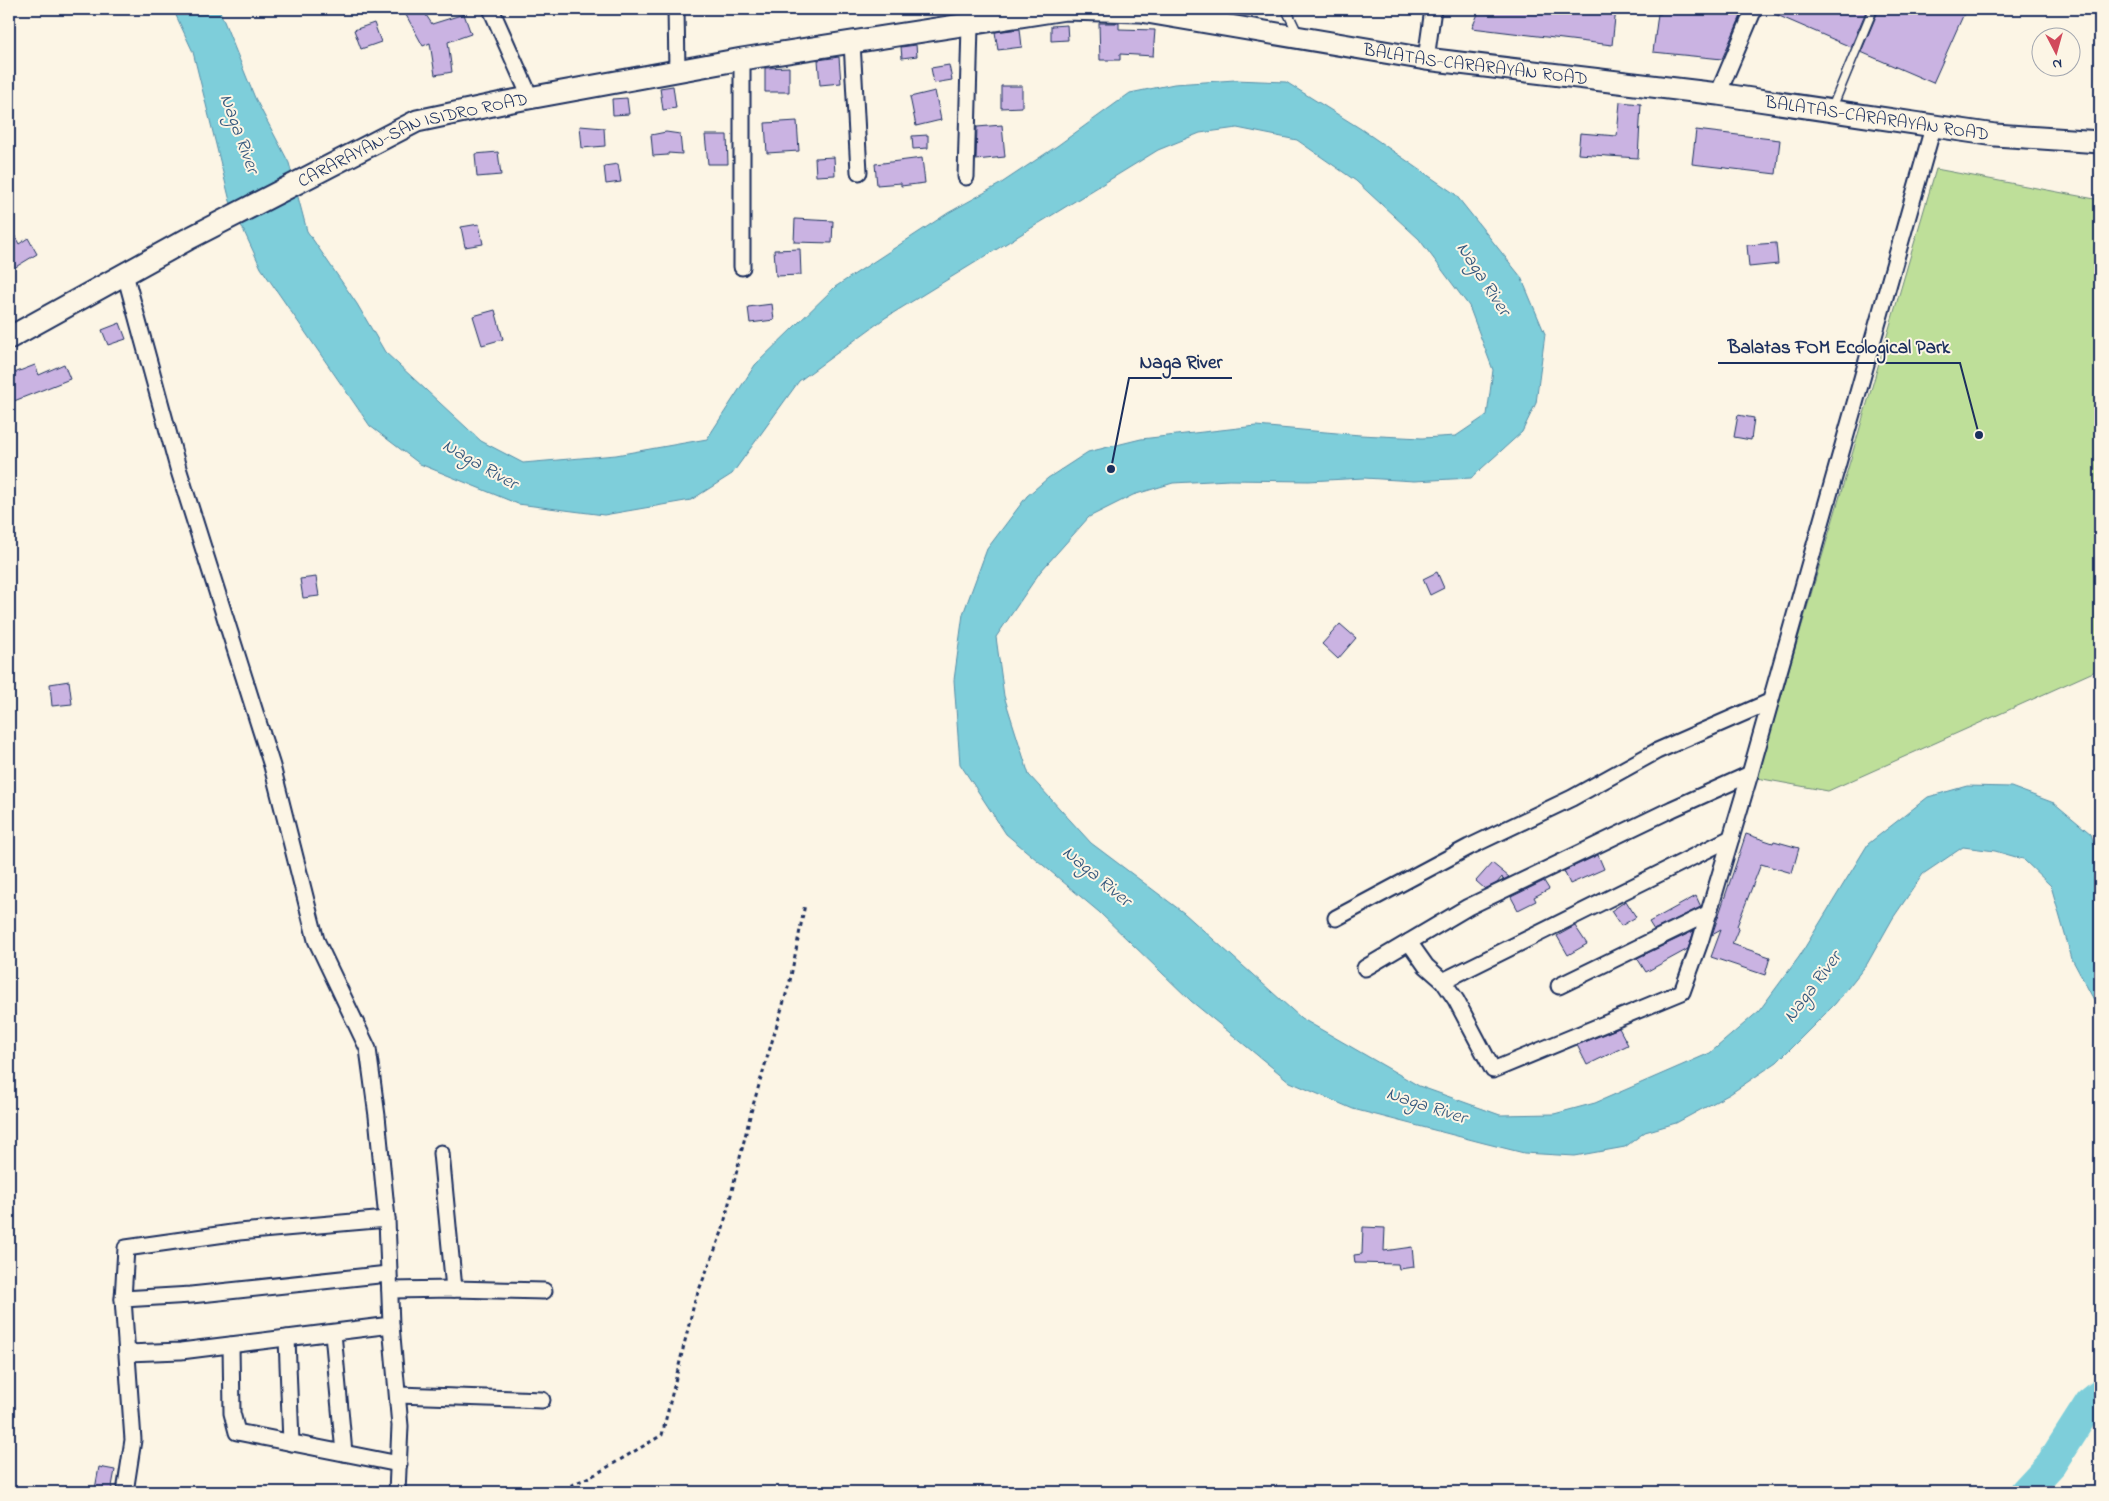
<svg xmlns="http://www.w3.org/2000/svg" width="2109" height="1501" font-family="'Indie Flower',sans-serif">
  <rect width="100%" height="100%" fill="#fcf5e5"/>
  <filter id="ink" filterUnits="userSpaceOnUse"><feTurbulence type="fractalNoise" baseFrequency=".02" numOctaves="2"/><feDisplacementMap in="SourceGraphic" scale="10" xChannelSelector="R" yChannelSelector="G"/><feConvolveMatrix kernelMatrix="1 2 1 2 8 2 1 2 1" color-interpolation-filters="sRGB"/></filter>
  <g filter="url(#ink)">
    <polygon fill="#bedf99" stroke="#6c877c" points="1936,169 2100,200 2100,669 1828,791 1757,778"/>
    <polygon fill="#7eceda" stroke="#568ea8" points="173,9 219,9 255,98 289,163 307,231 357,304 385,352 481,441 523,463 616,455 707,439 755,365 835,287 948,213 1000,184 1057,146 1130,93 1174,84 1235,80 1286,82 1361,129 1455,194 1521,277 1545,334 1536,403 1522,432 1471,478 1414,481 1364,478 1309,481 1229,480 1173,483 1133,495 1089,517 1040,572 996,637 1004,696 1029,775 1091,843 1184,913 1301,1018 1419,1086 1500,1115 1554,1114 1595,1103 1710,1053 1759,1011 1799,957 1868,844 1928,797 1967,786 2011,787 2054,803 2091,834 2100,864 2100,1011 2072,959 2051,886 2023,859 1995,851 1963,847 1923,874 1893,918 1867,964 1835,1004 1777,1062 1730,1094 1676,1123 1645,1132 1625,1147 1575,1156 1524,1153 1484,1143 1353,1109 1290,1082 1191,1001 1099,912 1006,834 960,764 954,680 963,614 987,549 1027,496 1048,478 1088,452 1141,439 1256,426 1360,435 1422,438 1456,436 1487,415 1493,370 1469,306 1419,239 1356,181 1297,140 1237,128 1200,133 1158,150 885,318 799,381 732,474 691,500 604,515 518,504 420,464 370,426 261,268 230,201 193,52"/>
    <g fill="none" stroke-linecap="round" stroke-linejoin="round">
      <polyline stroke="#7eceda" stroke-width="31" points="2025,1492 2051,1464 2090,1403 2100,1395"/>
    </g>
    <g fill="#cab3e2" stroke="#1b2f5e">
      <polygon points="417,9 422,9 432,24 464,14 471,34 448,42 452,72 435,75 430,43 423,46 406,15"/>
      <polygon points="1480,9 1616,9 1612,45 1472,28"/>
      <polygon points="1661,9 1744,9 1722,59 1653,52 1658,14 1661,14"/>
      <polygon points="1763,9 1867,9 1851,47"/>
      <polygon points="1879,9 1966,9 1933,83 1861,52"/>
      <polygon points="374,23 381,42 361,49 354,30"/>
      <polygon points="1099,23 1119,23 1119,29 1155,30 1153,56 1120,54 1120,60 1100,60"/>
      <polygon points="1067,25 1068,40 1051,41 1051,26"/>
      <polygon points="1020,29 1022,47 998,50 995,32"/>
      <polygon points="916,45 917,56 902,58 901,47"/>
      <polygon points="839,57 841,83 820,85 818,60"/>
      <polygon points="949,65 952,80 934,83 931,68"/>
      <polygon points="789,67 789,92 765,92 765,68"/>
      <polygon points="673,86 676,108 663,110 660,88"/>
      <polygon points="1001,86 1022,86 1022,107 1001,108"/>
      <polygon points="935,91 941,120 916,126 910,97"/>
      <polygon points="627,98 629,114 613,115 612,99"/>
      <polygon points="1620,102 1641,104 1638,158 1578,154 1580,133 1617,136"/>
      <polygon points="797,121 799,151 767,153 765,123"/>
      <polygon points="1002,125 1005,157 976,160 977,127"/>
      <polygon points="580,126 604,128 605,146 582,148"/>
      <polygon points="1696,130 1780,140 1776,174 1692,164"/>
      <polygon points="666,132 680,134 682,154 668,153 668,155 653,156 651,135"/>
      <polygon points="705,135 727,135 728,164 708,164"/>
      <polygon points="928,135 928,148 913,149 912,136"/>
      <polygon points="498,152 501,175 477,177 475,154"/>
      <polygon points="834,157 835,175 816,176 815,158"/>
      <polygon points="922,158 925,183 901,186 901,183 877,185 875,164"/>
      <polygon points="618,164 621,182 606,184 604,166"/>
      <polygon points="795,219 833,221 832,243 794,242"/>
      <polygon points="479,224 483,244 465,247 461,227"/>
      <polygon points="9,225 19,244 28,238 37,254 9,271"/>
      <polygon points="1776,243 1778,264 1749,267 1747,245"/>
      <polygon points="800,249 801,275 776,276 774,250"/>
      <polygon points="772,304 774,320 750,323 748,307"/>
      <polygon points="495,310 503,339 482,345 473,316"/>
      <polygon points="120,323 126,339 108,345 102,330"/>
      <polygon points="64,364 70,379 9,403 9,375 35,365 39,375"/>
      <polygon points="1738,415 1754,418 1751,440 1734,437"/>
      <polygon points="1437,572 1444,588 1430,595 1423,579"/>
      <polygon points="316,577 319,596 303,598 300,579"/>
      <polygon points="1340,624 1356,638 1338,659 1322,644"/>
      <polygon points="69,681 72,704 52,706 50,684"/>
      <polygon points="1746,834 1773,843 1774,841 1799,848 1792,873 1761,864 1737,926 1739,927 1732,944 1770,957 1765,975 1711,957 1721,930 1712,935"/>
      <polygon points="1598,855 1604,869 1570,884 1564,871"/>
      <polygon points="1492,863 1509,877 1503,880 1502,877 1497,883 1485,889 1476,881"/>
      <polygon points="1544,881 1549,889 1534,897 1536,901 1518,910 1511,897"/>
      <polygon points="1696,896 1701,907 1654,930 1649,922"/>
      <polygon points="1626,901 1636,917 1621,926 1611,911"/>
      <polygon points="1575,926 1587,944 1568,955 1557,936"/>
      <polygon points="1694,931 1688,949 1646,972 1637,958"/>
      <polygon points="1619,1028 1628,1045 1587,1065 1577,1045"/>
      <polygon points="1363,1227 1385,1228 1384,1251 1412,1247 1414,1267 1399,1269 1398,1264 1355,1263 1354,1255 1362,1254"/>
      <polygon points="99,1467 115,1470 111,1492 95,1489"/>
    </g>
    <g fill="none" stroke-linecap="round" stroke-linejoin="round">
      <g stroke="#1b2f5e" stroke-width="11">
        <g id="lane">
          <polyline points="1286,9 1298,34"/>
          <polyline points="1832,108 1873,9"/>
        </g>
      </g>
      <g stroke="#1b2f5e" stroke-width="19">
        <g id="street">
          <polyline points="491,9 530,97"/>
          <polyline points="676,9 677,70"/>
          <polyline points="852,42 859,172"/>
          <polyline points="742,59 742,267"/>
          <polyline points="1426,59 1433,9"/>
          <polyline points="1718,94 1754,9"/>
          <polyline points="966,177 970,25"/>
          <polyline points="125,274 178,468 272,766 316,940 368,1049 377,1116 387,1219"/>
          <polyline points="1336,918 1469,847 1572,798 1657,751 1769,702"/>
          <polyline points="1409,942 1426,966 1443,981 1731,838"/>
          <polyline points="1365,968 1468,907 1672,809 1750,774"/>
          <polyline points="1443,981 1456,1000 1493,1070 1682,992 1700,942 1750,774 1934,124"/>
          <polyline points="1559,986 1709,913"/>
          <polyline points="441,1153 454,1289"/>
          <polyline points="390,1290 454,1289 544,1291"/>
          <polyline points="123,1299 126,1248 239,1232 387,1219 391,1325 400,1426 397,1492"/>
          <polyline points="333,1333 344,1453"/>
          <polyline points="287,1338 291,1443"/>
          <polyline points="231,1345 232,1413 237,1432 399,1464"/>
          <polyline points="127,1353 181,1351 391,1325"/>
          <polyline points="398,1395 542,1400"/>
          <polyline points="125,1492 133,1440 123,1299 191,1295 388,1274"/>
        </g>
      </g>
      <g stroke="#1b2f5e" stroke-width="25">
        <g id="secondary">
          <path id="s1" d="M 9,338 L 188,239 L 417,121 L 507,102 L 742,59 L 1065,9 L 1141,11 L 1426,59 L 1718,94 L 1995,135 L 2100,142"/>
        </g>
      </g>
      <polyline stroke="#1b2f5e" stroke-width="3" stroke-dasharray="4 4" stroke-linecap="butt" points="556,1492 596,1474 662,1435 695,1300 722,1232 751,1112 790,981 805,904"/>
      <use href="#lane" stroke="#fcf5e5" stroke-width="8"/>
      <use href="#street" stroke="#fcf5e5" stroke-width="15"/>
      <use href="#secondary" stroke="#fcf5e5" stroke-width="21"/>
    </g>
  </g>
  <g text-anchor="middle" stroke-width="4" stroke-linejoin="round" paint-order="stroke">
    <g font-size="18" fill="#1b2f5e" stroke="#fcf5e5">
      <text dy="6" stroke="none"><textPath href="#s1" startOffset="1535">BALATAS-CARARAYAN ROAD</textPath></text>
      <text dy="6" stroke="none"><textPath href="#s1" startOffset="1940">BALATAS-CARARAYAN ROAD</textPath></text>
      <text dy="6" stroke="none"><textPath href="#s1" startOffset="452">CARARAYAN-SAN ISIDRO ROAD</textPath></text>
    </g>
    <g font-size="19" font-style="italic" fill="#34577d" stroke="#fcf5e5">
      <text transform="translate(241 133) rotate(70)" y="7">Naga River</text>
      <text transform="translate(1485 278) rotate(57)" y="7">Naga River</text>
      <text transform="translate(481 463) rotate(30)" y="7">Naga River</text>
      <text transform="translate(1098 875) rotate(40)" y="7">Naga River</text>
      <text transform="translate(1811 986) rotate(-53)" y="7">Naga River</text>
      <text transform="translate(1427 1104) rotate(18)" y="7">Naga River</text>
    </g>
  </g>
  <path fill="none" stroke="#1b2f5e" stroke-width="2" d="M1979 435L1960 363H1718M1111 469L1129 378H1232"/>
  <g fill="#1b2f5e" stroke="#fcf5e5" stroke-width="2">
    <circle cx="1979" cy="435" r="5"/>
    <circle cx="1111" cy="469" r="5"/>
  </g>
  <g font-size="19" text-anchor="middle" font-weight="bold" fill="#1b2f5e" stroke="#fcf5e5" stroke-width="4" stroke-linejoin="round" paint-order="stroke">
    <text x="1839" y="353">Balatas FOM Ecological Park</text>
    <text x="1181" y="368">Naga River</text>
  </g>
  <rect width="2109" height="1501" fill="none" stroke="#fcf5e5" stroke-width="30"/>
  <rect x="15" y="15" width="2079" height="1471" fill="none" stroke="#1b2f5e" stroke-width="2" filter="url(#ink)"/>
  <g transform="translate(2056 52) rotate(174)"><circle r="24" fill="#fcf5e5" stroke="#a2a6af"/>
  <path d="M0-4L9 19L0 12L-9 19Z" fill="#d1495b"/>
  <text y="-8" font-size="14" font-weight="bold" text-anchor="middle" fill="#1b2f5e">N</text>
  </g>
</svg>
